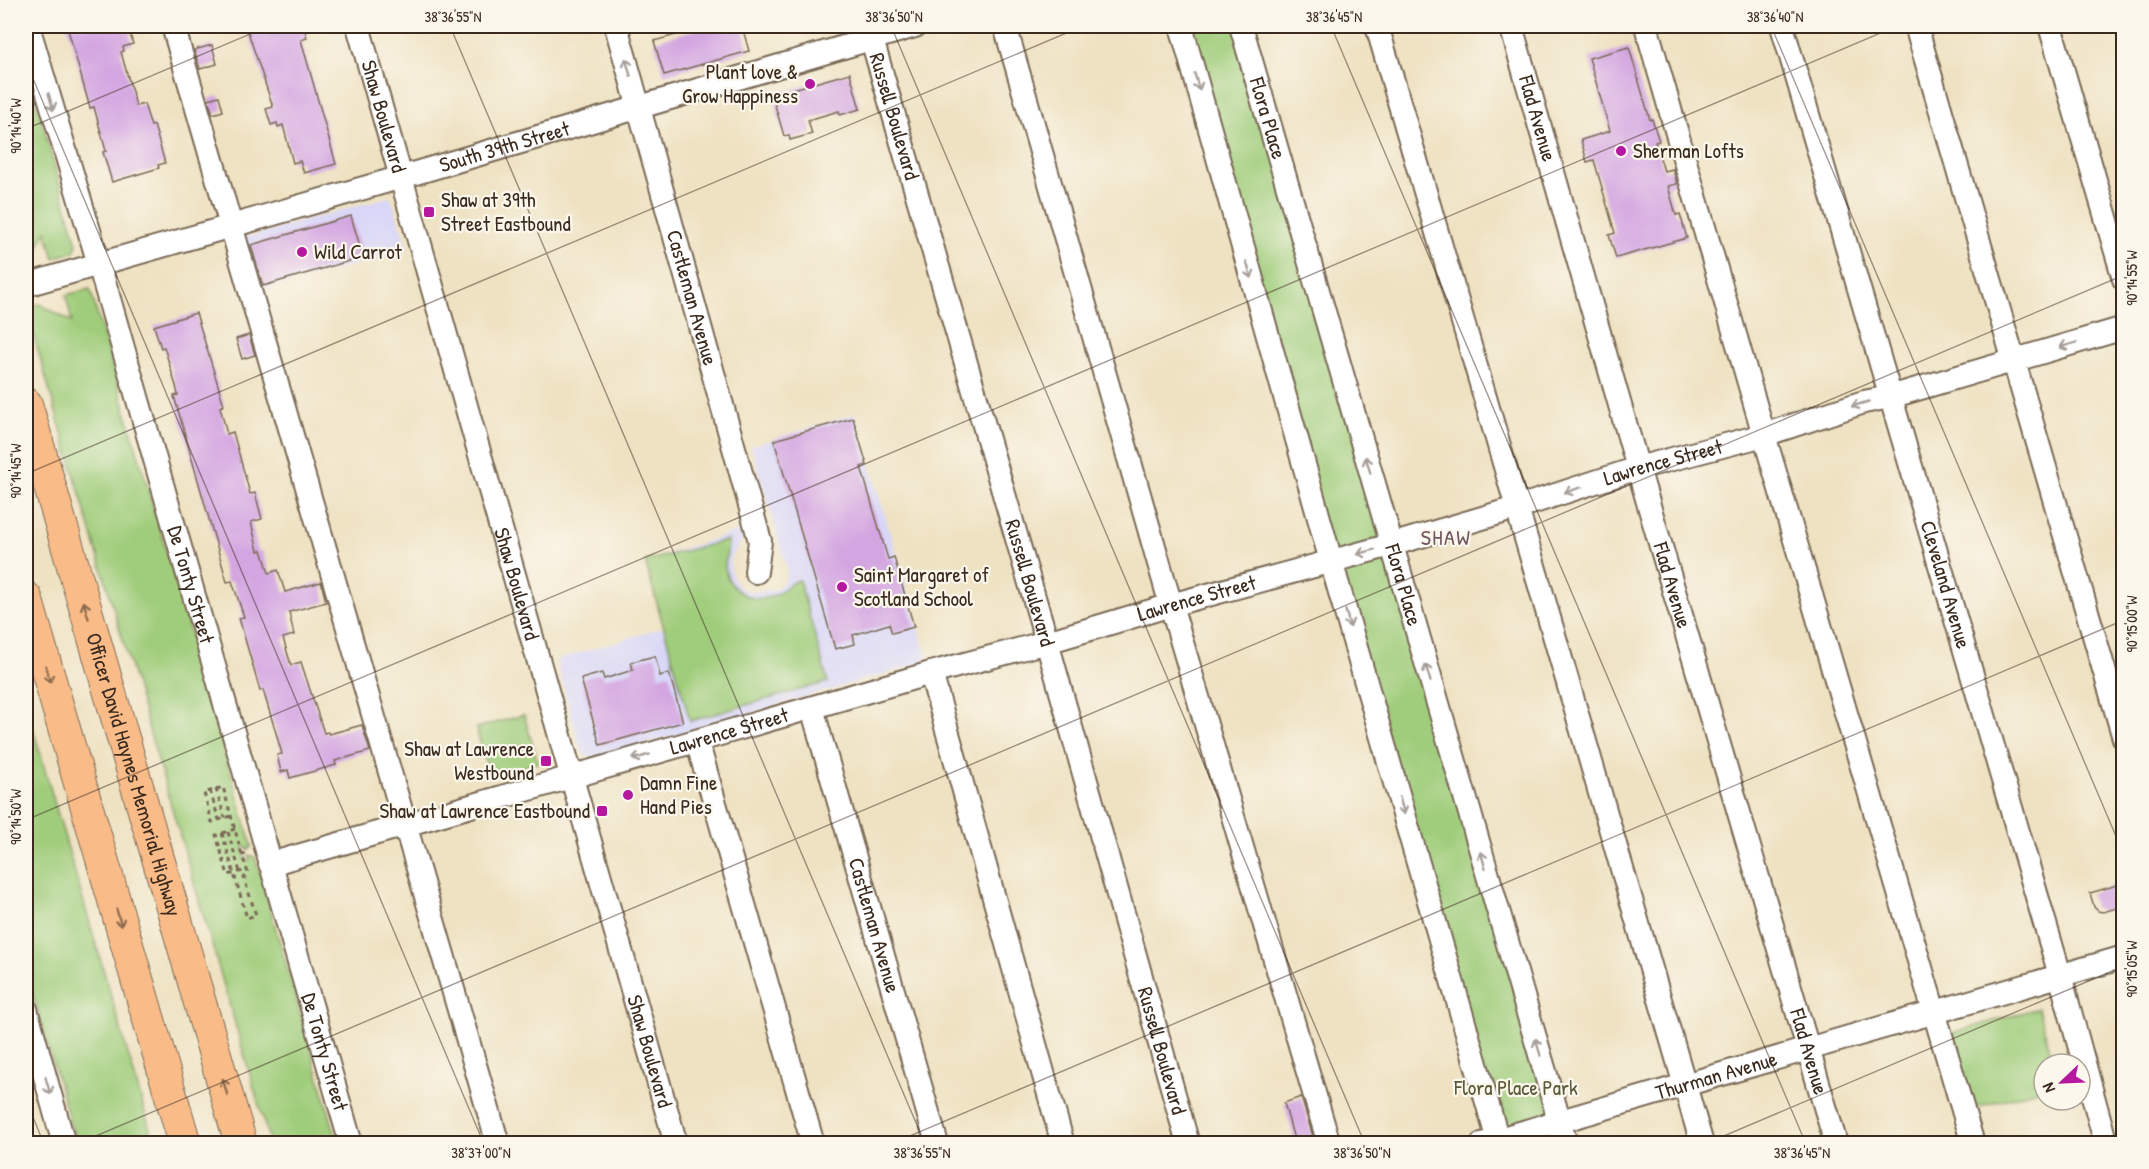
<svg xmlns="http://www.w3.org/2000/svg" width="2149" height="1169" font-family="'Patrick Hand',sans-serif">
  <rect width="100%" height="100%" fill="#fbf7ec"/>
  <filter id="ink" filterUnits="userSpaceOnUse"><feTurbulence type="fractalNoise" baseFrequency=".0167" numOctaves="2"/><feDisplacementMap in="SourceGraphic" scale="12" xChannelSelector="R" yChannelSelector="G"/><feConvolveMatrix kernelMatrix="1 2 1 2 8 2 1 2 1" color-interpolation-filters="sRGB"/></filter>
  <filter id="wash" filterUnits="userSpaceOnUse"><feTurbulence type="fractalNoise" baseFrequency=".008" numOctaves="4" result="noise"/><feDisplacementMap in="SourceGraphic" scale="24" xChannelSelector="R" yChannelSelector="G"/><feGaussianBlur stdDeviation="1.35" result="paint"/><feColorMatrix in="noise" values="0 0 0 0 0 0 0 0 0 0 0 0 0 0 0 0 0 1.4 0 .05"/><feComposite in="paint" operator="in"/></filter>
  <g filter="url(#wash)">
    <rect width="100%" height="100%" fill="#efe2c2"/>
    <g fill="#d9d7f7">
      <polygon points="388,197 392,200 408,250 255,292 240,239"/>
      <polygon points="855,414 928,661 598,758 586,756 581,750 556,660 665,627 645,561 745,529 742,540 730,559 731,570 734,580 741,589 751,592 774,590 781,585 786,577 787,568 751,446"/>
    </g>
    <g fill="#a0cd7b" stroke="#6e7c4c" stroke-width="1.5">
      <polygon points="1181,26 1241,26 1566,1143 1499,1143"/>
      <polygon points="26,67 77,244 74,252 54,258 46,231 29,266 26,267"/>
      <polygon points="90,289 252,846 248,850 247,847 243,848 246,860 250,859 249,855 255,857 338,1143 270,1143 27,313 26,307 40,304 72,322 66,295"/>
      <path d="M 728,540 C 729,551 723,561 726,573 C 732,594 755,604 775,595 C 785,590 788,583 799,580 L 828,682 L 690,721 L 645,561 Z"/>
      <polygon points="26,705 154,1143 76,1143 26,971"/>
      <polygon points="524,715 538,763 490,777 476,728"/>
      <polygon points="2038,1008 2054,1064 2044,1064 2044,1088 1973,1109 1952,1033"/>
    </g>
    <g id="blocks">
      <g fill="#d3a5e1">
        <polygon points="67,26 128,26 133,44 123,47 124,51 121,52 136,106 144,104 151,126 154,125 165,163 158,165 159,168 112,182 103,152 106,151 94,107 90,108"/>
        <polygon points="246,26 304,26 307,38 301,40 336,164 304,173 300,161 293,163 283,125 278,127 277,123 271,125 266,109 273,107"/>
        <polygon points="708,26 742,26 749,51 664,75 654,41"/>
        <polygon points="212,45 217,64 200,69 194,50"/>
        <polygon points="1629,47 1650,120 1652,119 1659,141 1655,142 1664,171 1673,169 1677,184 1668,186 1676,215 1680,214 1687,238 1616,258 1609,235 1615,233 1594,160 1587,162 1581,140 1610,131 1589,58"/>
        <polygon points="850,73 860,109 840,115 839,111 808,120 812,134 790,140 789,135 784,136 772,95"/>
        <polygon points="219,96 223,111 213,114 208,99"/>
        <polygon points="351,216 363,257 263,286 251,245"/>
        <polygon points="196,313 224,405 220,407 227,434 233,432 250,494 255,493 262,519 251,522 258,551 262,550 269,573 278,570 285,592 321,582 326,602 289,612 294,635 283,638 291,665 301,662 324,733 328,732 329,734 362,725 370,751 335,761 336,765 290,778 288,770 281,772 277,755 282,754 276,733 263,690 260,691 239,618 244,617 232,581 227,582 174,396 178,395 176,386 164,347 161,348 154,326"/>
        <polygon points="249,335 255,355 242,359 236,339"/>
        <polygon points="853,418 867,465 861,467 888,559 894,557 914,627 892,633 889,624 853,635 855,644 835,649 774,440"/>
        <polygon points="655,656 660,676 669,673 683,722 600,745 581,679 602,673 604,679 633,670 631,662"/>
        <polygon points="2124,883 2124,906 2103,912 2098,911 2094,907 2090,893"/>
        <polygon points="1301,1097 1315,1143 1295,1143 1284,1103"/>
      </g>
    </g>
  </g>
  <g filter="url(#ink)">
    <use href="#blocks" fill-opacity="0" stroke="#7a6a57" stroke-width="1.5"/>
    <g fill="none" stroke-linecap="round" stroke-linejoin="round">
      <g stroke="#7a6a57" stroke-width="26">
        <g id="minor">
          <path id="s1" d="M 28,26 L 99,264 L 351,1144"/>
          <polyline points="173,26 498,1144"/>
          <path id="s2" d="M 358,26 L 676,1144"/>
          <path id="s3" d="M 616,26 L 760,541 L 756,572"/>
          <path id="s4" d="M 868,26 L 1047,642 L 1188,1144"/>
          <polyline points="1005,26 1166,588 1329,1144"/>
          <polyline points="1181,26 1331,561 1499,1144"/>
          <path id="s5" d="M 1241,26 L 1566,1144"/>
          <polyline points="1377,26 1702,1144"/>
          <path id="s6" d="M 1511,26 L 1638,468 L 1836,1144"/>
          <polyline points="1646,26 1764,435 1973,1144"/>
          <path id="s7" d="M 1782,26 L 2060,975 L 2106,1144"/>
          <polyline points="1916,26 2124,738"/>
          <polyline points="2050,26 2124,279"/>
          <path id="s8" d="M 26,285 L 402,177 L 915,26"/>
          <polyline points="931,673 1063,1144"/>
          <path id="s9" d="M 812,708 L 937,1144"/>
          <polyline points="697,741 813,1144"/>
          <path id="s10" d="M 270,864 L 931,673 L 1047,642 L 1171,605 L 1391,545 L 1516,508 L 1638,468 L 1764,435 L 1864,402 L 1890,397 L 2124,328"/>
          <polyline points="26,1009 64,1144"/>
          <path id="s11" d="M 1482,1144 L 2124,957"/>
        </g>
      </g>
      <g stroke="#7a6a57" stroke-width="34">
        <g id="highway">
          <path id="s12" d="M 26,404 L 241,1144"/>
          <polyline points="26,598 185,1144"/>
        </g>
      </g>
      <g stroke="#7a6a57" stroke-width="3" stroke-dasharray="4.5 4.5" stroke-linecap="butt">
        <polyline points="216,789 225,818"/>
        <polyline points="210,791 219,820"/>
        <polyline points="231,816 212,822 204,793 223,787 242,855"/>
        <polyline points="235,829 216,835 228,875 247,870"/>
        <polyline points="228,832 240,872"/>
        <polyline points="222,833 247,918 256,915 244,878 248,873 242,855 249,853"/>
      </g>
      <use href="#minor" stroke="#fff" stroke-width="22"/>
      <use href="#highway" stroke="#f9bc89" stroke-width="32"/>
    </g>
    <defs><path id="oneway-shaft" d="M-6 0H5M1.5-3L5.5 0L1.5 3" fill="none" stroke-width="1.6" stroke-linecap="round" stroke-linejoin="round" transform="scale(1.5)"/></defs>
    <g stroke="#a79f9a">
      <use href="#oneway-shaft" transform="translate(628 67) rotate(-106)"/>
      <use href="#oneway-shaft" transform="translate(1197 82) rotate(74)"/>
      <use href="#oneway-shaft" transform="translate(51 102) rotate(74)"/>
      <use href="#oneway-shaft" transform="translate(1249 270) rotate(74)"/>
      <use href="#oneway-shaft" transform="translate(2068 345) rotate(163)"/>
      <use href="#oneway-shaft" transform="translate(1860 404) rotate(164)"/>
      <use href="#oneway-shaft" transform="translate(1368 465) rotate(-106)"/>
      <use href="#oneway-shaft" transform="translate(1573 490) rotate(162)"/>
      <use href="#oneway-shaft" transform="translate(1366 552) rotate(165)"/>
      <use href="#oneway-shaft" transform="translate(1348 619) rotate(74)"/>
      <use href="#oneway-shaft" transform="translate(1428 673) rotate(-106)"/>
      <use href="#oneway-shaft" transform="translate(641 757) rotate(164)"/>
      <use href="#oneway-shaft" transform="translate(1402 806) rotate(74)"/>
      <use href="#oneway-shaft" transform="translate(1483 860) rotate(-106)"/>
      <use href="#oneway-shaft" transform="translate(1538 1047) rotate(-106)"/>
      <use href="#oneway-shaft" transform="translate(48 1086) rotate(74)"/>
    </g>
    <g stroke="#906c4e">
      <use href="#oneway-shaft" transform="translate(86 610) rotate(-106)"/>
      <use href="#oneway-shaft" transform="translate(48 674) rotate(74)"/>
      <use href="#oneway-shaft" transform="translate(119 918) rotate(74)"/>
      <use href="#oneway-shaft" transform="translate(225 1087) rotate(-106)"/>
    </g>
  </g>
  <path fill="none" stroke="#3b2a1e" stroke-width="1.5" stroke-opacity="0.45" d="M 450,26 L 925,1144M 891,26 L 1365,1144M 1331,26 L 1806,1144M 1771,26 L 2124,855M 26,62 L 484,1144M 26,129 L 269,26M 26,474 L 1083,26M 26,820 L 1897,26M 26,1100 L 44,1144M 77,1144 L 2124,275M 891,1144 L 2124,620M 1705,1144 L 2124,966"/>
  <g fill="#b5179e" stroke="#fbf7ec" stroke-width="2">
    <circle cx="810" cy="84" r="6"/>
    <circle cx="1621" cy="151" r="6"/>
    <rect x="423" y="206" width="12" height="12" rx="3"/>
    <circle cx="302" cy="252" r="6"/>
    <circle cx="842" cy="587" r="6"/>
    <rect x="540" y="755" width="12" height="12" rx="3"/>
    <circle cx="628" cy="795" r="6"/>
    <rect x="596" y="805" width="12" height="12" rx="3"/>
  </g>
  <g text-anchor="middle" stroke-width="4.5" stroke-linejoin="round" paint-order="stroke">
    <g font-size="21" fill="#3b2a1e" stroke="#fbf7ec" text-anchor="start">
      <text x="798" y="79" text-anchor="end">Plant love &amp;<tspan x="798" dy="24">Grow Happiness</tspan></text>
      <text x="1633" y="158">Sherman Lofts</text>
      <text x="441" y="207">Shaw at 39th<tspan x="441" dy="24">Street Eastbound</tspan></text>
      <text x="314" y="259">Wild Carrot</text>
      <text x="854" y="582">Saint Margaret of<tspan x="854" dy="24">Scotland School</tspan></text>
      <text x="534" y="756" text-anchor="end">Shaw at Lawrence<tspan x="534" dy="24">Westbound</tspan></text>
      <text x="640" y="790">Damn Fine<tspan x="640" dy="24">Hand Pies</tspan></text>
      <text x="590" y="818" text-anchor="end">Shaw at Lawrence Eastbound</text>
    </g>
    <g font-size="21" fill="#3b2a1e" stroke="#fbf7ec">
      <text dy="7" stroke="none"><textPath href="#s2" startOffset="94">Shaw Boulevard</textPath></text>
      <text dy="7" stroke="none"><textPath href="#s4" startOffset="94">Russell Boulevard</textPath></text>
      <text dy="7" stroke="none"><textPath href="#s5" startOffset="96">Flora Place</textPath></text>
      <text dy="7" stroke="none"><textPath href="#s6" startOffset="96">Flad Avenue</textPath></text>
      <text dy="7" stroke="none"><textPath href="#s8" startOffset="498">South 39th Street</textPath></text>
      <text dy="7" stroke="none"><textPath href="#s3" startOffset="282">Castleman Avenue</textPath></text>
      <text dy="7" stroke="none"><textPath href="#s10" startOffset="1450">Lawrence Street</textPath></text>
      <text dy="7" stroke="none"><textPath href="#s1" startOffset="582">De Tonty Street</textPath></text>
      <text dy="7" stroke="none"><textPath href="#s4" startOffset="580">Russell Boulevard</textPath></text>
      <text dy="7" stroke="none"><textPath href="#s7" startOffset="582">Cleveland Avenue</textPath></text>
      <text dy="7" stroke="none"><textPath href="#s2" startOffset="580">Shaw Boulevard</textPath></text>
      <text dy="7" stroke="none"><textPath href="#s5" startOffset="582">Flora Place</textPath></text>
      <text dy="7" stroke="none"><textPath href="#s6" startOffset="582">Flad Avenue</textPath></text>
      <text dy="7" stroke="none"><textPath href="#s10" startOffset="964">Lawrence Street</textPath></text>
      <text dy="7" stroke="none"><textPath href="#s10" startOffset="478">Lawrence Street</textPath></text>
      <text dy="7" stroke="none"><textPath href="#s12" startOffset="386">Officer David Haynes Memorial Highway</textPath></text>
      <text dy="7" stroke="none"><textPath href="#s9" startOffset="226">Castleman Avenue</textPath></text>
      <text dy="7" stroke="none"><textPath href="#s1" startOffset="1068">De Tonty Street</textPath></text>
      <text dy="7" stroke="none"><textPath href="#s6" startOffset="1068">Flad Avenue</textPath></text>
      <text dy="7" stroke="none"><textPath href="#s2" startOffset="1066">Shaw Boulevard</textPath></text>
      <text dy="7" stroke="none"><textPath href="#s4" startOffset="1066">Russell Boulevard</textPath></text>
      <text dy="7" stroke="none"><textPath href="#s11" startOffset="244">Thurman Avenue</textPath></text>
    </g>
    <g font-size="21" fill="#595b3a" stroke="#fbf7ec">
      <text x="1516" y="1095">Flora Place Park</text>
    </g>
    <g font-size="22" letter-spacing="1.5" fill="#705562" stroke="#fbf7ec">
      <text x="1446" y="545">SHAW</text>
    </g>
  </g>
  <rect width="2149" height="1169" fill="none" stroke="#fbf7ec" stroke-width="66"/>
  <g transform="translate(2062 1082) rotate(247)"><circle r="28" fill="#fbf7ec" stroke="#aea59a" stroke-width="1.5"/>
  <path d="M0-4.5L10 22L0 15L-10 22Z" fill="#b5179e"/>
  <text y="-9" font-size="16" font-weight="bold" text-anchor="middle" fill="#3b2a1e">N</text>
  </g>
  <rect x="33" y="33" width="2083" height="1103" fill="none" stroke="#3b2a1e" stroke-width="2"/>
  <g font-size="15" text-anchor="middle" fill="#3b2a1e">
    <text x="453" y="22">38°36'55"N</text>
    <text x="894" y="22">38°36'50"N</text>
    <text x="1334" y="22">38°36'45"N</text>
    <text x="1775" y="22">38°36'40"N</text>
    <text transform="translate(16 126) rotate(-90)" y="5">90°14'40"W</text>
    <text transform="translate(2132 278) rotate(-90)" y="5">90°14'55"W</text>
    <text transform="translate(16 471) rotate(-90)" y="5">90°14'45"W</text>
    <text transform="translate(2132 624) rotate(-90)" y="5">90°15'00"W</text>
    <text transform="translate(16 817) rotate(-90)" y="5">90°14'50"W</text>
    <text transform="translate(2132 969) rotate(-90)" y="5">90°15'05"W</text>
    <text x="481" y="1158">38°37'00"N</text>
    <text x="922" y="1158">38°36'55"N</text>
    <text x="1362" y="1158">38°36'50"N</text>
    <text x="1802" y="1158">38°36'45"N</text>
  </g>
</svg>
